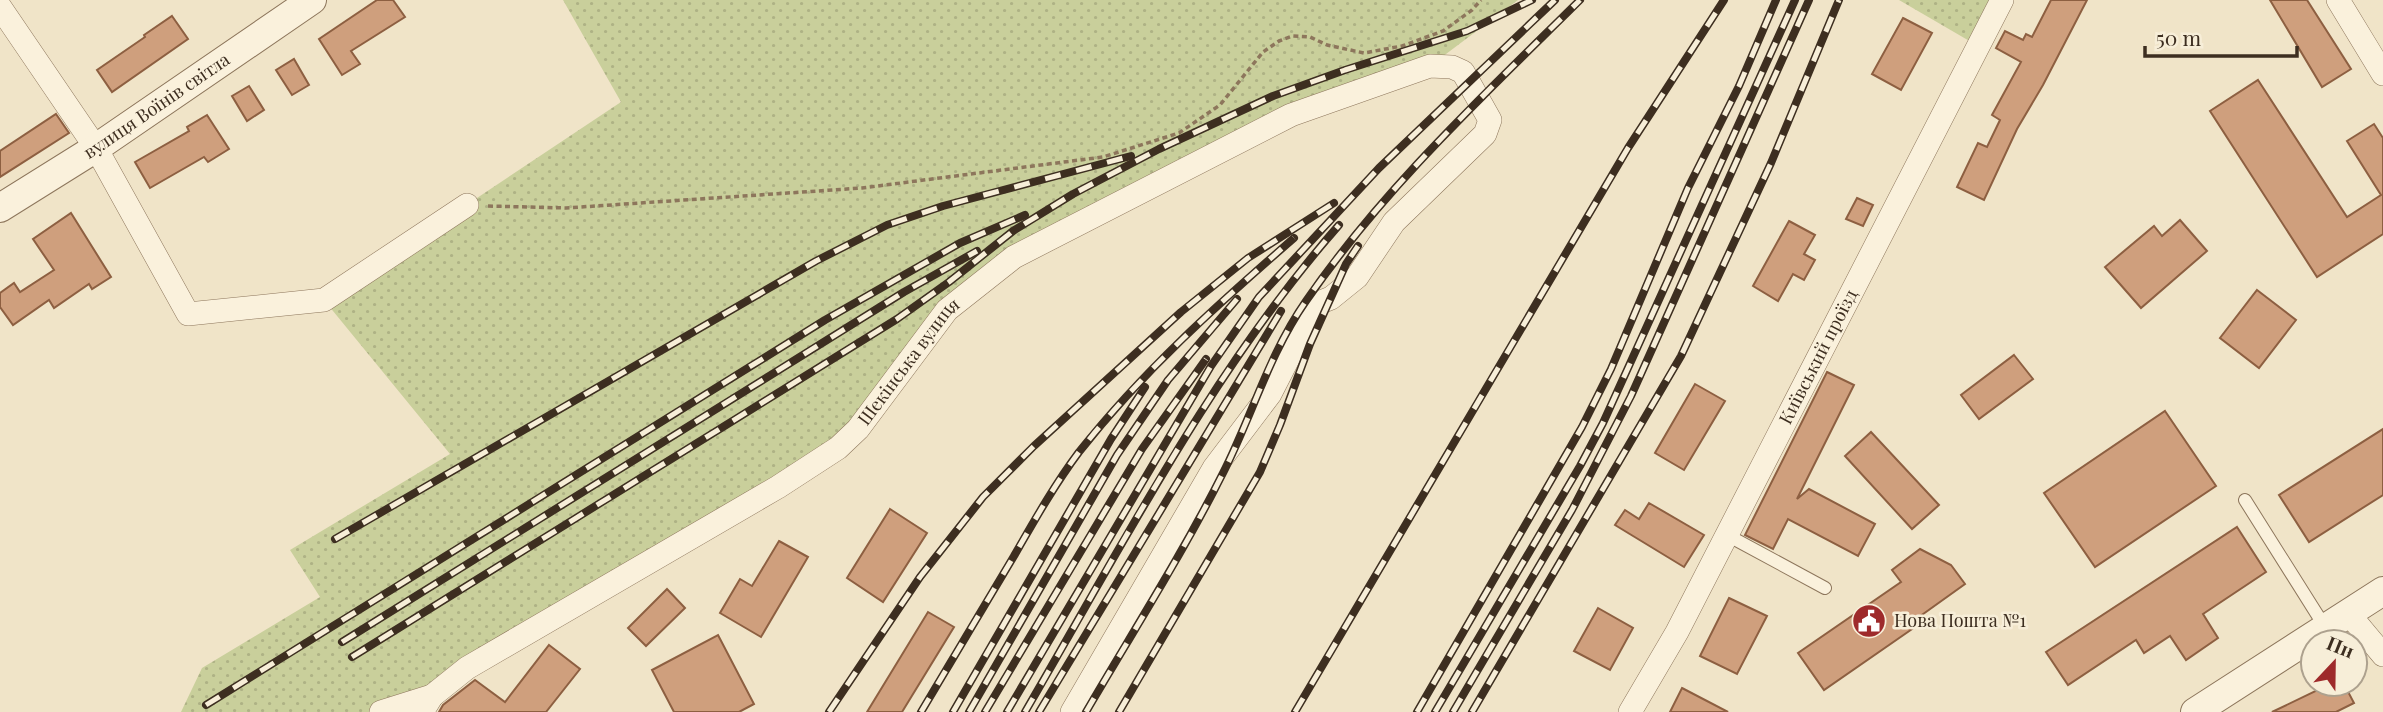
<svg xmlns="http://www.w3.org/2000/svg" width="2383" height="712" font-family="'Playfair Display',serif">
  <defs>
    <pattern id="green-dots" width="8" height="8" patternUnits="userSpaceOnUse" patternTransform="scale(1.75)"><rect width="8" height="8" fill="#c9cf9b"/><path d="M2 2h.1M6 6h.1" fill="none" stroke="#aeb285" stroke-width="1.8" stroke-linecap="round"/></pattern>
  </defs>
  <rect width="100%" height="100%" fill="#f0e4c8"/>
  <g fill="url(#green-dots)">
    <polygon points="563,0 1518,0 1430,66 1291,115 1014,257 947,310 858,429 467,668 422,712 181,712 202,668 320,597 290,550 450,454 324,300 621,102"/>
    <polygon points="1899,0 2002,0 1978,46"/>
  </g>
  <g fill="#cf9f7d" stroke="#8d5f41" stroke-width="2">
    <polygon points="377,0 393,0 405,17 351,51 360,64 342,75 319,39"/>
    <polygon points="2051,0 2087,0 2043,85 2017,129 1984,200 1957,187 1978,143 1987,147 2000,120 1992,115 2021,62 1996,48 2005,31 2023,40 2026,34 2032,37"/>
    <polygon points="2270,0 2307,0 2351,69 2322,87"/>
    <polygon points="172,16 188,39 112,92 97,70 145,37 144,35"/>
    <polygon points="1903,18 1932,33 1901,90 1872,74"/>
    <polygon points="294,59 309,85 292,95 276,70"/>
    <polygon points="2258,80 2347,217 2381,195 2347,141 2374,124 2383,138 2383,234 2317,277 2210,111"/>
    <polygon points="249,86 264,110 247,121 232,96"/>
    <polygon points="56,114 69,133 0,177 0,151"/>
    <polygon points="207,115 229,149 208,162 204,157 150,188 135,162 189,131 187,127"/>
    <polygon points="1857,198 1873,205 1863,226 1846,219"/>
    <polygon points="71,213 111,277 92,289 89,284 54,308 49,300 13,325 0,307 0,293 14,283 20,292 54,270 33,239"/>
    <polygon points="2180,220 2207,251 2141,308 2105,267 2154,226 2162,236"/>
    <polygon points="1789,221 1815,235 1804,254 1815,260 1804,280 1793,274 1778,301 1753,286"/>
    <polygon points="2257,290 2296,320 2259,368 2220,338"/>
    <polygon points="2014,355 2033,379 1979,419 1961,395"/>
    <polygon points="1827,372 1854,385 1797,499 1809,489 1875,524 1858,556 1788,519 1773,549 1745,535"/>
    <polygon points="1695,384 1725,401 1684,470 1655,453"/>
    <polygon points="2165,411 2216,486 2095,567 2044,493"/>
    <polygon points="2383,429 2383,495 2309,542 2279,495"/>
    <polygon points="1871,432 1939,505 1912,529 1845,456"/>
    <polygon points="1649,503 1704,535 1684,567 1615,525 1625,510 1639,519"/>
    <polygon points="890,509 927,533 883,602 847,578"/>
    <polygon points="2237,527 2266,572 2203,614 2218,638 2186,660 2170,636 2144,653 2136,640 2068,685 2046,652"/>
    <polygon points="779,541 808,557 761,637 720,613 740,579 752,586"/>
    <polygon points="1920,549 1951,565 1965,584 1912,622 1915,627 1824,690 1798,653 1901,582 1892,570"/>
    <polygon points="667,589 685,608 646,646 628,628"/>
    <polygon points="1729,598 1767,616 1737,674 1700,656"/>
    <polygon points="1598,608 1633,628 1610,670 1574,651"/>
    <polygon points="928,612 954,627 902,712 867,712"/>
    <polygon points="718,635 754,704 739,712 674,712 652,670"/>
    <polygon points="549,645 580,669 546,712 439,712 443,705 475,680 505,702"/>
    <polygon points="2330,684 2344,684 2354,703 2336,712 2272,712"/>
    <polygon points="1682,688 1728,712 1670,712"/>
  </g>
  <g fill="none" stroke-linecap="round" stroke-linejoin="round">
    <g stroke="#8d765c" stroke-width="14">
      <g id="service">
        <polyline points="2245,500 2325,627"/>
        <polyline points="1727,535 1825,588"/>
      </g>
    </g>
    <g stroke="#8d765c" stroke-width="24">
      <g id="minor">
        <polyline points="2338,0 2383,74"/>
        <polyline points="0,7 96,148 188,314 324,300 467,205"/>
        <polyline points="2348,613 2383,655"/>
        <polyline points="381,712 432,696"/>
        <path id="s1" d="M 422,712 L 432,696 L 467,668 L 778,487 L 838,448 L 858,429 L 947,310 L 1014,257 L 1291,115 L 1430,66 L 1452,67 L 1463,72 L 1490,120 L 1485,134 L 1394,222 L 1357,277 L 1331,298 L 1316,304 L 1270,394 L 1214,468 L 1072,712"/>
        <path id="s2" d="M 1630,712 L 1677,632 L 2002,0"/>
      </g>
    </g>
    <g stroke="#8d765c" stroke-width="30">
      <g id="tertiary">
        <path id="s3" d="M 0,208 L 96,148 L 312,0"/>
        <polyline points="2195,712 2383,591"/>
      </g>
    </g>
    <polyline stroke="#8d765c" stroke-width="3.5" stroke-dasharray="5 3.5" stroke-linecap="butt" points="488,206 566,208 862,188 1103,157 1179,133 1220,105 1263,52 1279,41 1292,36 1310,37 1327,45 1364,53 1402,46 1443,31 1472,10 1481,0"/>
    <use href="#service" stroke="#faf1dc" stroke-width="12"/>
    <use href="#minor" stroke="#faf1dc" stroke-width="23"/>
    <use href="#tertiary" stroke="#faf1dc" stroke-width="28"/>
    <g stroke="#3d2e20" stroke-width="8">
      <g id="rail">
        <polyline points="335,539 816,261 887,225 943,206 1131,156"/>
        <polyline points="342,642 904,292 977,251"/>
        <polyline points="352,657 897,319 949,282 1013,231 1073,194 1159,149 1273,96 1345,70 1467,31 1532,0"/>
        <polyline points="206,705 825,320 960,243 1025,215"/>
        <polyline points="829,712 920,577 983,497 1034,446 1181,312 1248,258 1334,203"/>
        <path d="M 921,712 C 952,660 983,608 1014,556 C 1034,521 1055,484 1079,452 C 1144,370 1216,306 1294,238"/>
        <polyline points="953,712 1111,439 1145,387"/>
        <polyline points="969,712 1117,455 1168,380 1237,299"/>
        <polyline points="985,712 1142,449 1206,359"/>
        <polyline points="1007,712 1211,366 1259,297 1379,168 1555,0"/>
        <path d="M 1025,712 C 1122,546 1212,370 1339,225"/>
        <polyline points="1039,712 1281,311"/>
        <path d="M 1086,712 C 1132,633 1182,555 1223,473 C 1252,416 1269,354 1306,301 C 1383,189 1483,96 1580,0"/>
        <polyline points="1119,712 1260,472 1280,425 1310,344 1346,264 1358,246"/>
        <polyline points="1295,712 1628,148 1724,0"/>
        <polyline points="1417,712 1582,427 1611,369 1688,188 1739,86 1776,0"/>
        <polyline points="1435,712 1580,466 1603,423 1795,0"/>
        <polyline points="1453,712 1572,510 1631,396 1809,0"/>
        <polyline points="1472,712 1681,356 1771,163 1839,0"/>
      </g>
    </g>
    <use href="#rail" stroke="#f7eed8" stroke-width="5" stroke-dasharray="16" stroke-linecap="butt"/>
  </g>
  <defs>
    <g id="civic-disc" transform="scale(1.75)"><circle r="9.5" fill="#9e2a2b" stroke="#f7eed8"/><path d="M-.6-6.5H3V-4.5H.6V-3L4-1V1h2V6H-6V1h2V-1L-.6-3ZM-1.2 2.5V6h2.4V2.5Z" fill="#fff"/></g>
  </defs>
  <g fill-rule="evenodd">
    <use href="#civic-disc" x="1869" y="621"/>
  </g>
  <g text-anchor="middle" stroke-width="5" stroke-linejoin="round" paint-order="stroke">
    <g font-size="18" fill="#3d2e20" stroke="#f7eed8">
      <text dy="6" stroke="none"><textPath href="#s3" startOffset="187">вулиця Воїнів світла</textPath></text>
      <text dy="6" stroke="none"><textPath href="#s2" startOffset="402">Київський проїзд</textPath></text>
      <text dy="6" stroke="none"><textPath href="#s1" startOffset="607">Шекінська вулиця</textPath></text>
    </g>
    <g font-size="18" fill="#3d2e20" stroke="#f7eed8" text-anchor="start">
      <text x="1894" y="627">Нова Пошта №1</text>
    </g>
  </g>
  <g transform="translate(2334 663) rotate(22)"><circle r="33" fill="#f7eed8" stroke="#ada18e" stroke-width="2"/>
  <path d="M0-5L12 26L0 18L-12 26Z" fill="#9e2a2b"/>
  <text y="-10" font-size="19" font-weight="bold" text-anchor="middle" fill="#3d2e20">Пн</text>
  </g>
  <path d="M2145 46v10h152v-10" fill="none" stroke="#3d2e20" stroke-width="3.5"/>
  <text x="2156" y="46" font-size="21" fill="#3d2e20" stroke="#f7eed8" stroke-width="5" paint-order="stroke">50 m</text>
</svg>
